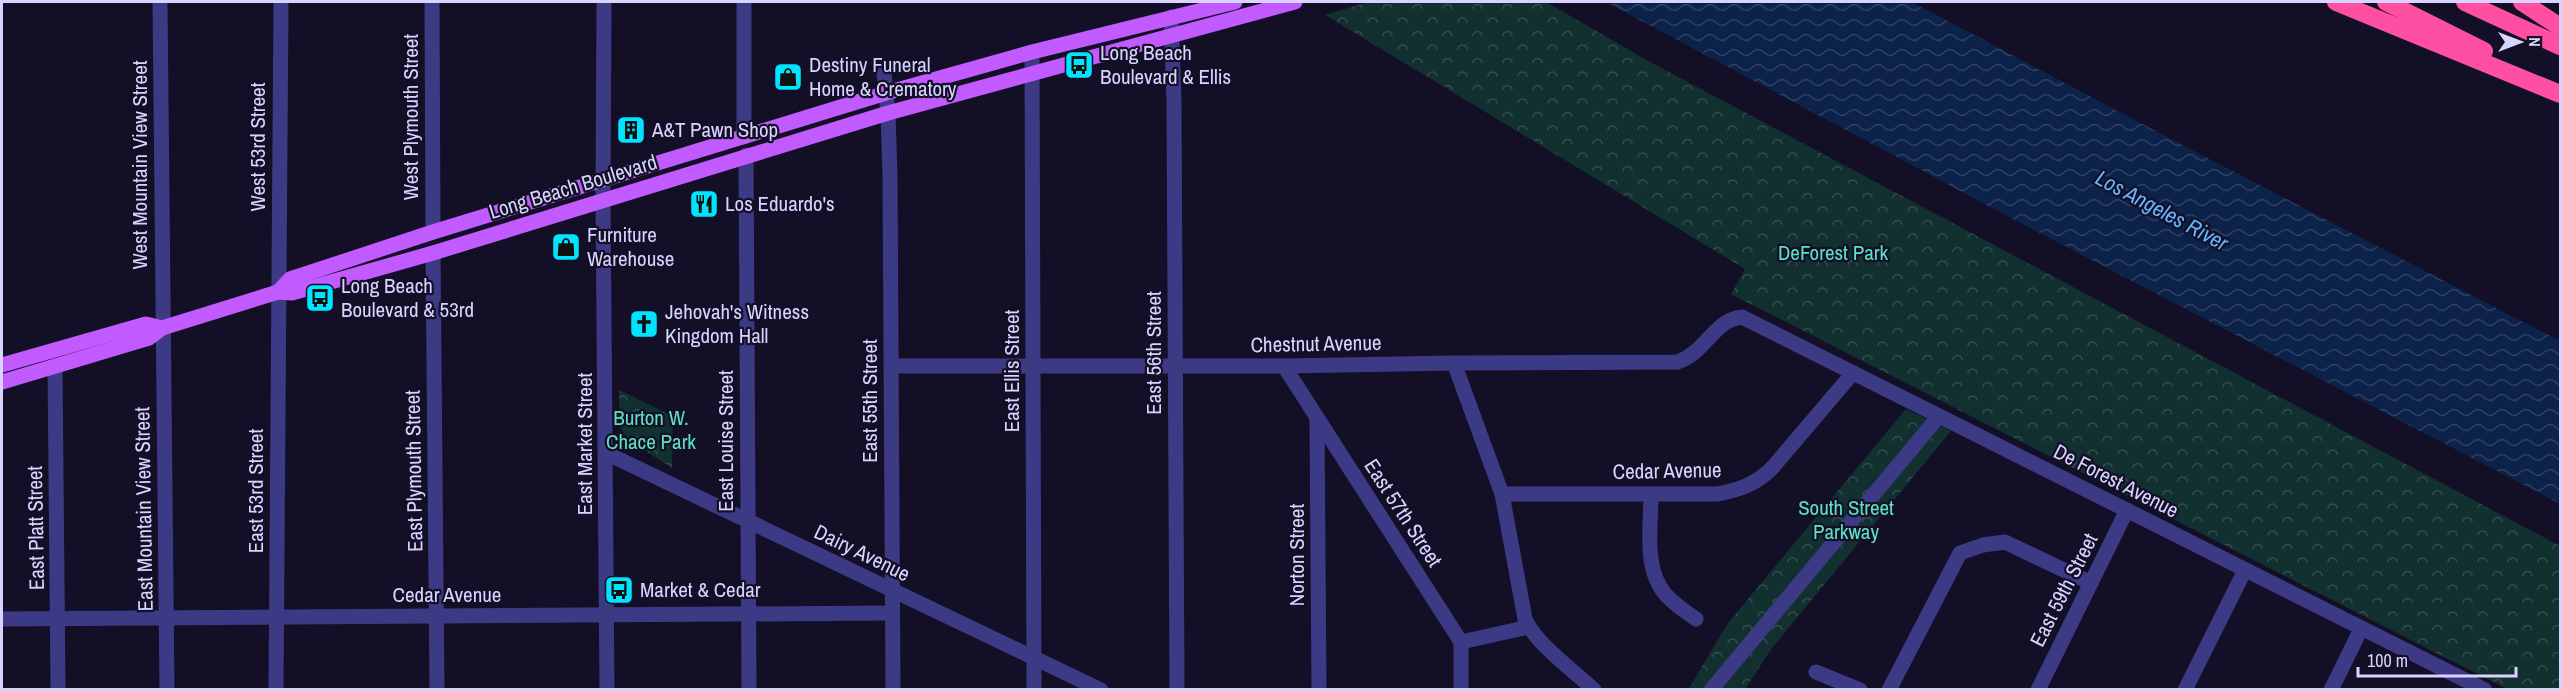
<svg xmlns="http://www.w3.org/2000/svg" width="2562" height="691" font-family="'Archivo Narrow',sans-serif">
  <defs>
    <pattern id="park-crowns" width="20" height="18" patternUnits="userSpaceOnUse" patternTransform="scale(1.5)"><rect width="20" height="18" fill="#12302f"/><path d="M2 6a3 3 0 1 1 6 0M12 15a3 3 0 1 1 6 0" fill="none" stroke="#344d4e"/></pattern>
    <pattern id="water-waves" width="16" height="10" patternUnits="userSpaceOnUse" patternTransform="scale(1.5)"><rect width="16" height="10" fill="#0c2248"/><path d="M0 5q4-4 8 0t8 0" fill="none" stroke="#2f4163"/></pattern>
  </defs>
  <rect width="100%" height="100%" fill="#130f26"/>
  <g fill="url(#park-crowns)">
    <polygon points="1368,2 1546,2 1652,63 2560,546 2560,689 2507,689 1731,294 1745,269 1325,15"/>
    <polygon points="619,390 673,416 672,468 627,439 619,424"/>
    <polygon points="1906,409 1951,431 1772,648 1745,689 1688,690 1728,623"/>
  </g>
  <polygon fill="url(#water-waves)" points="1606,2 1912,2 2150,128 2560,341 2560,504 2011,218"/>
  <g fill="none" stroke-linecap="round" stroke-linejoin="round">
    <g stroke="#3d3a85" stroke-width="15">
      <polyline points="160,2 167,690"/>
      <polyline points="432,2 433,232"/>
      <polyline points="604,2 603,199 607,690"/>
      <polyline points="744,2 744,137"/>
      <polyline points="1171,17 1174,100 1177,690"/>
      <polyline points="1032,52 1034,690"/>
      <polyline points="884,73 888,113 890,176 893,690"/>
      <polyline points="746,155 749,690"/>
      <polyline points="433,253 437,690"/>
      <path d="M 1454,363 L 1502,494 L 1525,619 C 1536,644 1573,670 1594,690"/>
      <polyline points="55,366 58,690"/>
      <path d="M 891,366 L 1284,366 L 1454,363 L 1677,362 C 1706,353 1713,320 1742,317 L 2485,690"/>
      <polyline points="1284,366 1461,642 1461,690"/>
      <polyline points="1317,420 1319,690"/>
      <polyline points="606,453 1101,690"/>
      <path d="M 1502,494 L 1717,494 C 1739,490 1757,484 1773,467 L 1853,373"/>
      <path d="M 1651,494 C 1651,526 1643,569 1666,595 C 1675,605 1686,612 1696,619"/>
      <polyline points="2,619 892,613"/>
      <polyline points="1461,642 1529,627"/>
      <polyline points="1816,672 1860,690"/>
      <polyline points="276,690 281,2"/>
      <polyline points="1711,690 1939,416"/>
      <polyline points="1889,690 1960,553 1983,545 2005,542 2091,583"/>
      <polyline points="2038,690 2127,510"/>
      <polyline points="2185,690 2245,570"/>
      <polyline points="2331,690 2361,629"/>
    </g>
    <g stroke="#c25bff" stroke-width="15">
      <polyline points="278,292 290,279 433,232 886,93 1032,52 1235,2"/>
      <polyline points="2,365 146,324 162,328"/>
      <polyline points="2,382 149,338 162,328 278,292 292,293 433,253 888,113 1295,2"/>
    </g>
    <g stroke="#ff4fa3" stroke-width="18">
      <polyline points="2336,2 2560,94"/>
      <polyline points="2386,2 2484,51"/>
      <polyline points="2465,2 2560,46"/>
      <polyline points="2522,2 2560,27"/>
    </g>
  </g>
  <defs>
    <g id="bus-square" transform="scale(1.5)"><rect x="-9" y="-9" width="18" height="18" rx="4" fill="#00e5ff" stroke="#130f26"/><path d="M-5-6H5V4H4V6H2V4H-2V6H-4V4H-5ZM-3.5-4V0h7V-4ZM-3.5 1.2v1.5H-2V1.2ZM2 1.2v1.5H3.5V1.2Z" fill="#111"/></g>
    <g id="shop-square" transform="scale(1.5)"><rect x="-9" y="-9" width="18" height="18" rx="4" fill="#00e5ff" stroke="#130f26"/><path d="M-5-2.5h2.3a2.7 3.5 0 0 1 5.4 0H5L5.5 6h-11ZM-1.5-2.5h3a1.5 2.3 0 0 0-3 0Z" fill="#111"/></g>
    <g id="building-square" transform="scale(1.5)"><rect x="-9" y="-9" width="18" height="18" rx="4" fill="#00e5ff" stroke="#130f26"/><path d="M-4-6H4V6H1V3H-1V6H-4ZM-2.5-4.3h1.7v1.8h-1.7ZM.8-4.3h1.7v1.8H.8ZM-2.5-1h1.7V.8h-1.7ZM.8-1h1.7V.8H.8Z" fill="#111"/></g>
    <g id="restaurant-square" transform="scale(1.5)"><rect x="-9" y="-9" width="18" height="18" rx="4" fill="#00e5ff" stroke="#130f26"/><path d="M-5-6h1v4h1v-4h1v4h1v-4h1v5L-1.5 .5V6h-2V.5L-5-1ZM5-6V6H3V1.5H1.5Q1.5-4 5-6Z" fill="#111"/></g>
    <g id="church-square" transform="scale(1.5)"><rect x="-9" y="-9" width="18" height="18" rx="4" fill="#00e5ff" stroke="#130f26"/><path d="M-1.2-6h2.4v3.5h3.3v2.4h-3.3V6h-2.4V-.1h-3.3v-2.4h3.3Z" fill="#111"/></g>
  </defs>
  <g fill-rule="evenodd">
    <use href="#bus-square" x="1079" y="65"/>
    <use href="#shop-square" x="788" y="77"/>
    <use href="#building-square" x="631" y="130"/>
    <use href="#restaurant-square" x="704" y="204"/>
    <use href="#shop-square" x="566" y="247"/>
    <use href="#bus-square" x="320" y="298"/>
    <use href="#church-square" x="644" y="324"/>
    <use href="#bus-square" x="619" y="590"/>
  </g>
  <g text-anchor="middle" stroke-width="4.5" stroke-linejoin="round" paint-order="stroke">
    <g font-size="21" fill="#d9d4ff" stroke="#130f26" text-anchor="start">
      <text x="1100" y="60">Long Beach<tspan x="1100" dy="24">Boulevard &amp; Ellis</tspan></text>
      <text x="809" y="72">Destiny Funeral<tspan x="809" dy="24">Home &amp; Crematory</tspan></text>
      <text x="652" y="137">A&amp;T Pawn Shop</text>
      <text x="725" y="211">Los Eduardo's</text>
      <text x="587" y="242">Furniture<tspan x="587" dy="24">Warehouse</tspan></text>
      <text x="341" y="293">Long Beach<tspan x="341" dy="24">Boulevard &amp; 53rd</tspan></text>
      <text x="665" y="319">Jehovah's Witness<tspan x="665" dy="24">Kingdom Hall</tspan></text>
      <text x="640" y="597">Market &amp; Cedar</text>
    </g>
    <g font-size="21" fill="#d9d4ff" stroke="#130f26">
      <text transform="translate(411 117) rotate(-90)" y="7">West Plymouth Street</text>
      <text transform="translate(258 147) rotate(-90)" y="7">West 53rd Street</text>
      <text transform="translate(140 165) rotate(-90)" y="7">West Mountain View Street</text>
      <text transform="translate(573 187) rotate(-17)" y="7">Long Beach Boulevard</text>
      <text transform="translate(1316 344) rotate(-1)" y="7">Chestnut Avenue</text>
      <text transform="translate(1154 353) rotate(-90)" y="7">East 56th Street</text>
      <text transform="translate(1012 371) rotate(-90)" y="7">East Ellis Street</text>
      <text transform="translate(870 401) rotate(-90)" y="7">East 55th Street</text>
      <text transform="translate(726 441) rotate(-90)" y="7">East Louise Street</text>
      <text transform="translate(585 444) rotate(-90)" y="7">East Market Street</text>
      <text transform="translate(414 471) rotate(-91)" y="7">East Plymouth Street</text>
      <text transform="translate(1667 471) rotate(-1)" y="7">Cedar Avenue</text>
      <text transform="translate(2116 481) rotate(27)" y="7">De Forest Avenue</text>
      <text transform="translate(256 491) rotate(-90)" y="7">East 53rd Street</text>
      <text transform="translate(144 509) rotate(-91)" y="7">East Mountain View Street</text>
      <text transform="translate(1403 513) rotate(57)" y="7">East 57th Street</text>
      <text transform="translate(36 528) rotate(-91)" y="7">East Platt Street</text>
      <text transform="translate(862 553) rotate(26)" y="7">Dairy Avenue</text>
      <text transform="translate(1297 555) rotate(-90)" y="7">Norton Street</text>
      <text transform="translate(2064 590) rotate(-63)" y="7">East 59th Street</text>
      <text x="447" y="602">Cedar Avenue</text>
    </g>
    <g font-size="21" fill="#5fe0c0" stroke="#130f26">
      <text x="1833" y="260">DeForest Park</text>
      <text x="651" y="425">Burton W.<tspan x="651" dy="24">Chace Park</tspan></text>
      <text x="1846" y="515">South Street<tspan x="1846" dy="24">Parkway</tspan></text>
    </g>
    <g font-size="22" font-style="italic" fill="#62b6ff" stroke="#130f26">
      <text transform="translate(2162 210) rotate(28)" y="8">Los Angeles River</text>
    </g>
  </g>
  <rect width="2562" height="691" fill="none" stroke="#d9d4ff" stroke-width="6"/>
  <g transform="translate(2520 42) rotate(90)" stroke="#130f26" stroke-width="4.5" paint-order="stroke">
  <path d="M0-4.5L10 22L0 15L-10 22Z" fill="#d9d4ff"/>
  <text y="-9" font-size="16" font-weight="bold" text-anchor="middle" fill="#d9d4ff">N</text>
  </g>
  <path d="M2358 667v9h158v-9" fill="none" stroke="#d9d4ff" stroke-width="3"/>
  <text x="2367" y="667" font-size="18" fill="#d9d4ff" stroke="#130f26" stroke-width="4.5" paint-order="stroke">100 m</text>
</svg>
